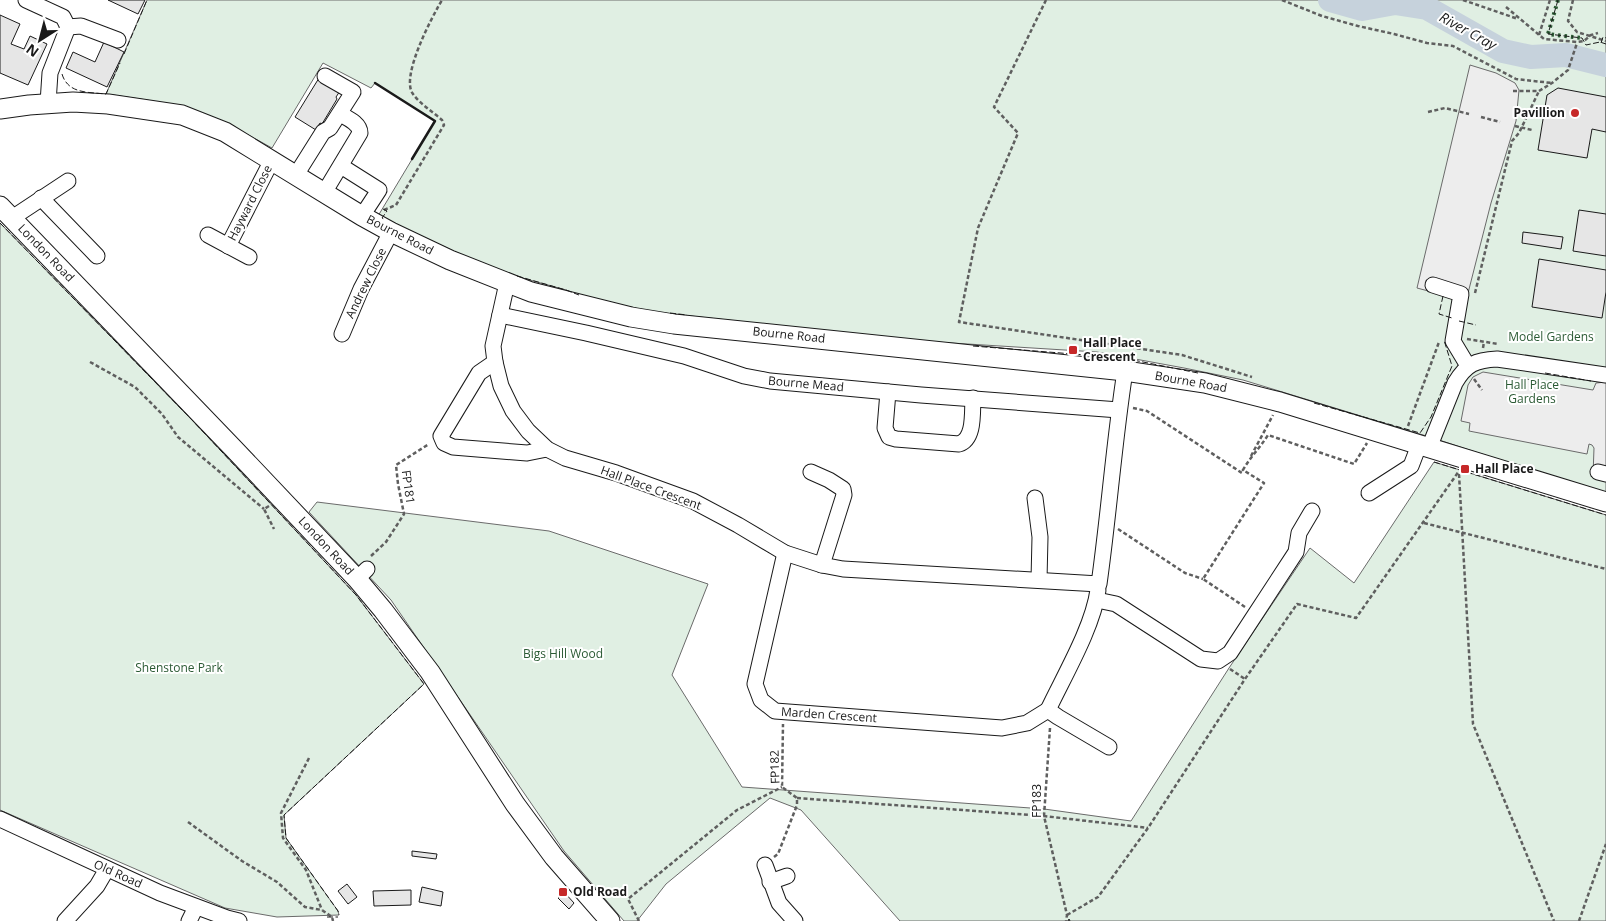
<svg xmlns="http://www.w3.org/2000/svg" width="1606" height="921" font-family="'Open Sans',sans-serif">
  <rect width="100%" height="100%" fill="#fff"/>
  <g fill="#e0efe3" stroke="#6a6a6a">
    <path d="M 147,0 L 1606,0 L 1606,495 L 1433,438 L 1243,380 L 1184,368 L 1097,352 L 919,341 L 654,312 L 583,297 L 566,290 L 519,277 L 473,260 L 378,216 L 435,121 L 375,83 L 371,88 L 323,63 L 272,148 C 243,132 215,116 183,107 C 158,101 132,98 106,94 Z"/>
    <polygon points="0,223 193,421 356,595 424,684 284,815 286,838 338,911 339,915 277,917 225,908 0,810"/>
    <polygon points="1434,462 1606,515 1606,921 900,921 801,810 770,798 666,884 637,921 624,921 564,851 391,600 309,512 317,502 549,531 708,584 672,675 742,787 1044,809 1131,821 1229,668 1310,548 1354,583"/>
  </g>
  <g fill="#ededed" stroke="#6a6a6a">
    <polygon points="1470,65 1496,73 1515,83 1519,90 1516,121 1491,203 1466,301 1417,288"/>
    <polygon points="1483,372 1593,390 1596,383 1606,382 1606,480 1593,476 1594,448 1592,445 1589,444 1587,454 1469,431 1470,423 1461,421 1468,385 1473,377"/>
  </g>
  <g fill="none" stroke-linecap="round" stroke-linejoin="round">
    <polyline stroke="#c6d2dc" stroke-width="24" points="1330,0 1362,9 1395,3 1427,8 1503,51 1531,57 1566,55 1606,65"/>
  </g>
  <g fill="#e6e6e6" stroke="#1a1a1a">
    <polygon points="108,0 145,0 138,14"/>
    <polygon points="0,15 20,24 11,44 24,49 30,36 47,44 28,85 0,73"/>
    <polygon points="104,42 124,52 107,87 66,68 73,52 95,62"/>
    <polygon points="319,78 340,91 336,97 337,99 322,124 320,123 316,130 295,117"/>
    <polygon points="1558,88 1606,97 1606,132 1592,129 1587,158 1538,150 1547,95"/>
    <polygon points="1579,210 1606,214 1606,256 1573,251"/>
    <polygon points="1523,232 1563,237 1561,249 1522,243"/>
    <polygon points="1539,259 1606,270 1606,292 1602,318 1532,307"/>
    <polygon points="412,851 437,854 436,859 412,856"/>
    <polygon points="347,884 357,897 348,904 338,891"/>
    <polygon points="422,887 443,892 441,906 419,902"/>
    <polygon points="411,890 411,905 374,906 373,891"/>
    <polygon points="564,892 574,903 569,909 558,898"/>
  </g>
  <g fill="none" stroke-linecap="round" stroke-linejoin="round">
    <g stroke="#1a1a1a" stroke-width="17">
      <g id="minor">
        <polyline points="26,0 63,17 68,27 50,73 48,103"/>
        <polyline points="68,27 81,26 118,40"/>
        <polyline points="341,166 379,190 362,216"/>
        <polyline points="296,175 323,132 330,128 353,92 325,76"/>
        <path d="M 324,193 L 360,133 C 360,123 347,118 340,114"/>
        <polyline points="41,198 97,256"/>
        <polyline points="12,218 68,181"/>
        <polyline points="208,235 249,257"/>
        <polyline points="228,246 272,160"/>
        <path d="M 507,283 L 493,346 L 495,362 L 501,386 L 513,411 L 528,431 L 547,449 L 565,458 L 616,473 L 693,501 L 738,525 L 785,553 L 822,565 L 843,569 L 1099,584 C 1109,513 1114,442 1125,371"/>
        <polyline points="1433,285 1461,294 1453,341 1468,366"/>
        <polyline points="500,315 586,333 684,356 744,376 770,381 921,395 1119,410"/>
        <polyline points="342,334 361,289 391,232"/>
        <polyline points="495,362 479,373 441,436 444,443 453,447 527,453 547,449"/>
        <path d="M 888,392 L 885,428 L 889,437 L 896,439 L 959,444 C 975,439 972,412 973,398"/>
        <path d="M 1429,448 L 1455,383 C 1466,364 1476,360 1497,359 L 1606,375"/>
        <polyline points="811,472 829,480 843,489 844,495 822,565"/>
        <polyline points="1598,472 1606,474"/>
        <polyline points="1369,493 1411,466 1419,445"/>
        <polyline points="1035,498 1040,537 1039,580"/>
        <polyline points="785,553 755,684 761,700 775,711 1002,728 1027,723 1048,710"/>
        <polyline points="357,579 367,569"/>
        <path d="M 1098,590 C 1093,627 1064,676 1048,710 L 1058,717 L 1109,747"/>
        <polyline points="1097,600 1116,604 1201,659 1218,661 1230,653 1296,552 1299,533 1312,511"/>
        <polyline points="0,819 160,893 227,918 239,921"/>
        <polyline points="765,865 779,903 795,921"/>
        <polyline points="770,882 787,876"/>
        <polyline points="65,921 97,886 107,869"/>
        <polyline points="189,921 196,907"/>
      </g>
    </g>
    <g stroke="#1a1a1a" stroke-width="21">
      <g id="major">
        <polyline points="0,109 29,105 73,102 108,104 182,115 225,132 362,216 391,232 450,260 531,292 631,317 674,324 1125,371 1205,383 1280,402 1606,502"/>
        <polyline points="0,206 233,448 357,579 383,610 430,672 515,804 554,857 610,921"/>
      </g>
    </g>
    <g stroke="#5f5f5f" stroke-width="2.5" stroke-dasharray="4 2.5" stroke-linecap="butt">
      <polyline points="1046,0 994,107 1018,133 978,228 959,322 1182,355 1252,377"/>
      <polyline points="1282,0 1322,16 1358,26 1394,34 1427,43 1453,46 1516,79 1552,83"/>
      <polyline points="1463,0 1518,19"/>
      <polyline points="1573,0 1568,21 1577,32 1606,41"/>
      <polyline points="1506,7 1544,39 1577,42 1584,41 1591,35 1598,33"/>
      <polyline points="1539,35 1550,0"/>
      <polyline points="1513,91 1539,91 1552,83 1568,70 1577,43"/>
      <polyline points="1428,112 1445,108 1469,114"/>
      <polyline points="1481,117 1500,122"/>
      <polyline points="1515,126 1532,130"/>
      <path d="M 384,210 L 396,205 L 444,125 L 442,120 C 433,112 420,104 413,94 C 400,77 432,17 442,0"/>
      <polyline points="1475,293 1512,141 1519,133 1539,91"/>
      <polyline points="1467,339 1498,344"/>
      <polyline points="1483,348 1484,342"/>
      <polyline points="90,362 135,387 162,414 178,437 264,509"/>
      <polyline points="1474,379 1482,390"/>
      <polyline points="1133,408 1147,411 1242,473 1243,470"/>
      <polyline points="1408,426 1439,342"/>
      <polyline points="1251,456 1273,415"/>
      <polyline points="1459,474 1473,724 1554,921"/>
      <polyline points="269,506 264,509 274,529"/>
      <polyline points="1424,523 1606,569"/>
      <polyline points="1118,529 1185,573 1203,579"/>
      <polyline points="371,556 386,542 404,514 398,484 396,465 429,444"/>
      <path d="M 1245,607 L 1203,579 L 1264,483 L 1243,470 C 1250,457 1260,448 1268,435 L 1354,464 L 1367,443"/>
      <polyline points="1230,669 1245,679"/>
      <polyline points="1050,728 1044,816 1067,915 1066,921"/>
      <polyline points="309,758 281,813 283,838 306,870 322,910"/>
      <polyline points="797,798 1044,816 1148,828"/>
      <polyline points="188,822 242,861 277,882 305,907 322,910 332,917 333,921"/>
      <polyline points="774,857 778,854 797,805 797,798 782,787 783,724"/>
      <polyline points="1067,915 1098,897 1148,828 1245,679 1297,604 1356,618 1459,471"/>
      <polyline points="639,921 628,899 737,810 782,787"/>
      <polyline points="1579,921 1606,844"/>
    </g>
    <use href="#minor" stroke="#fff" stroke-width="15"/>
    <use href="#major" stroke="#fff" stroke-width="19"/>
    <polyline stroke="#2b5a34" stroke-width="4" stroke-dasharray="2.5 4" stroke-linecap="butt" points="1558,0 1548,34 1582,38"/>
    <g stroke="#1a1a1a" stroke-width="1" stroke-dasharray="6 2.5" stroke-linecap="butt">
      <polyline points="1558,0 1548,34 1582,38 1586,45 1600,42 1606,44"/>
      <polyline points="1601,43 1603,37 1606,38"/>
      <polyline points="124,54 147,0"/>
      <path d="M 62,74 C 68,94 88,92 106,94 L 120,63"/>
      <polyline points="383,209 387,211 382,218 384,219"/>
      <polyline points="0,223 193,421 356,595 424,684 284,815 286,838 338,911 339,915"/>
      <polyline points="517,276 566,290 579,295"/>
      <polyline points="1443,296 1439,314 1452,318"/>
      <polyline points="670,313 687,315"/>
      <polyline points="1459,321 1476,325"/>
      <polyline points="973,346 1123,358 1198,373"/>
      <polyline points="1545,373 1591,381"/>
      <polyline points="1314,403 1420,433 1431,417 1452,366 1444,340"/>
      <polyline points="1434,462 1606,515"/>
      <polyline points="327,917 338,917"/>
      <polyline points="1068,921 1069,919 1070,921"/>
    </g>
    <polyline stroke="#1a1a1a" stroke-width="2.5" points="375,83 435,121 412,159"/>
  </g>
  <g fill="#c62828" stroke="#fff" stroke-width="2">
    <circle cx="1575" cy="113" r="5"/>
    <rect x="1068" y="345" width="10" height="10" rx="2.5"/>
    <rect x="1460" y="464" width="10" height="10" rx="2.5"/>
    <rect x="558" y="887" width="10" height="10" rx="2.5"/>
  </g>
  <g text-anchor="middle" stroke-width="4" stroke-linejoin="round" paint-order="stroke">
    <g font-size="12" font-weight="bold" fill="#1a1a1a" stroke="#fff" text-anchor="start">
      <text x="1565" y="117" text-anchor="end">Pavillion</text>
      <text x="1083" y="347">Hall Place<tspan x="1083" dy="14">Crescent</tspan></text>
      <text x="1475" y="473">Hall Place</text>
      <text x="573" y="896">Old Road</text>
    </g>
    <g font-size="12" fill="#1a1a1a" stroke="#fff">
      <text transform="translate(250 203) rotate(-63)" y="4">Hayward Close</text>
      <text transform="translate(400 235) rotate(27)" y="4">Bourne Road</text>
      <text transform="translate(46 253) rotate(46)" y="4">London Road</text>
      <text transform="translate(366 283) rotate(-64)" y="4">Andrew Close</text>
      <text transform="translate(789 335) rotate(6)" y="4">Bourne Road</text>
      <text transform="translate(1191 382) rotate(10)" y="4">Bourne Road</text>
      <text transform="translate(806 384) rotate(5)" y="4">Bourne Mead</text>
      <text transform="translate(408 487) rotate(82)" y="4">FP181</text>
      <text transform="translate(651 488) rotate(20)" y="4">Hall Place Crescent</text>
      <text transform="translate(326 546) rotate(47)" y="4">London Road</text>
      <text transform="translate(829 715) rotate(4)" y="4">Marden Crescent</text>
      <text transform="translate(775 767) rotate(-92)" y="4">FP182</text>
      <text transform="translate(1037 801) rotate(-90)" y="4">FP183</text>
      <text transform="translate(118 874) rotate(24)" y="4">Old Road</text>
    </g>
    <g font-size="12" fill="#2b5a34" stroke="#fff">
      <text x="1551" y="341">Model Gardens</text>
      <text x="1532" y="389">Hall Place<tspan x="1532" dy="14">Gardens</tspan></text>
      <text x="563" y="658">Bigs Hill Wood</text>
      <text x="179" y="672">Shenstone Park</text>
    </g>
    <g font-size="14" font-style="italic" fill="#1a1a1a" stroke="#fff">
      <text transform="translate(1468 31) rotate(29)" y="5">River Cray</text>
    </g>
  </g>
  <g transform="translate(40 40) rotate(216)" stroke="#ffffff" stroke-width="4" paint-order="stroke">
  <path d="M0-4L9 19L0 12L-9 19Z" fill="#1a1a1a"/>
  <text y="-8" font-size="14" font-weight="bold" text-anchor="middle" fill="#1a1a1a">N</text>
  </g>
</svg>
